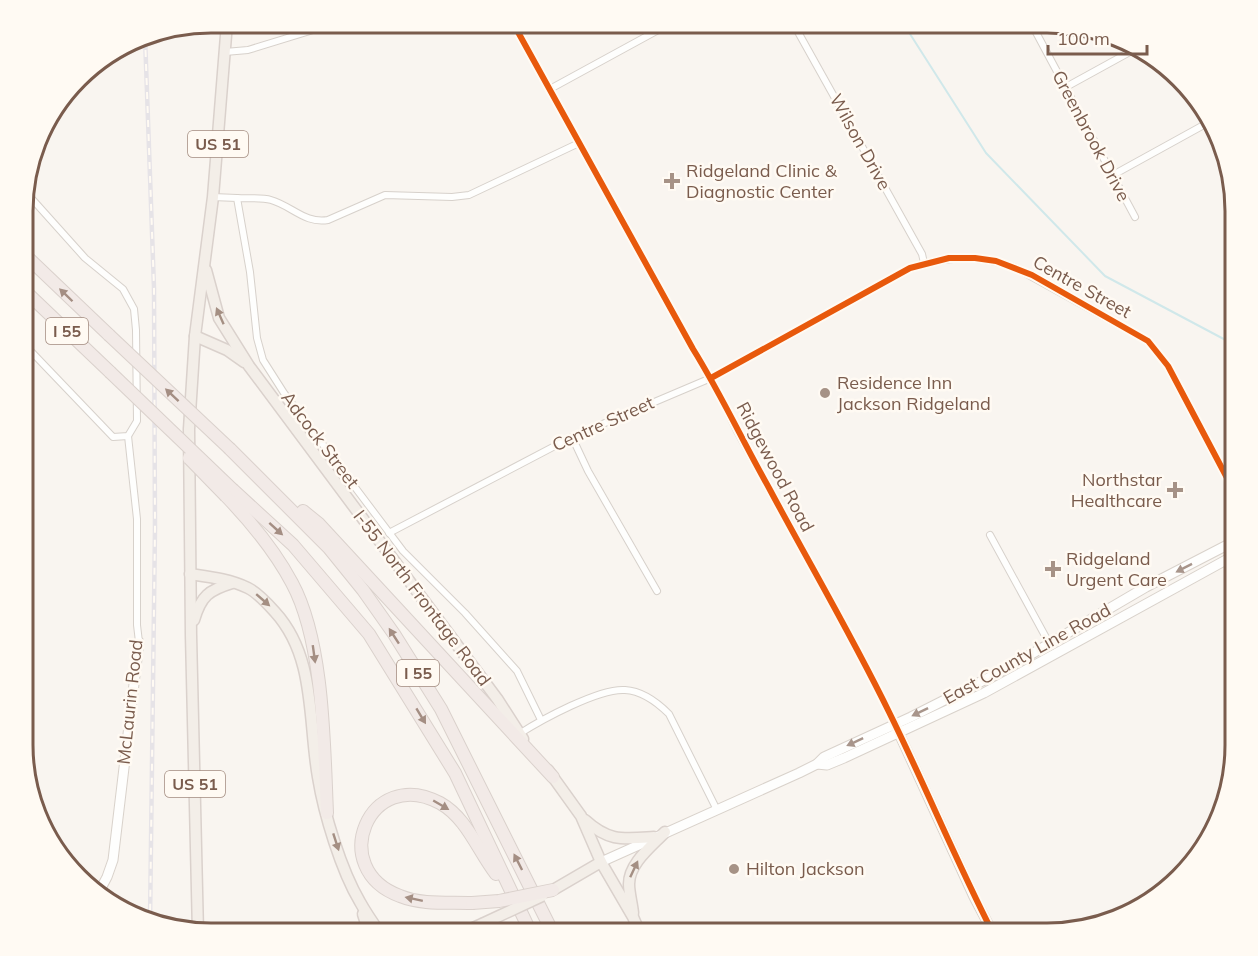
<svg xmlns="http://www.w3.org/2000/svg" width="1258" height="956" font-family="Mulish,sans-serif">
  <rect width="100%" height="100%" fill="#f9f5f0"/>
  <g fill="none" stroke-linecap="round" stroke-linejoin="round">
    <polyline stroke="#d0e8ea" stroke-width="2" points="903,23 986,153 1105,276 1235,345"/>
    <g stroke="#d7d1cb" stroke-width="8">
      <g id="street">
        <polyline points="513,23 693,349 711,378 737,431 862,658 895,724"/>
        <polyline points="793,23 922,254 924,263"/>
        <polyline points="1031,23 1135,217"/>
        <polyline points="225,52 248,50 336,23"/>
        <polyline points="1066,87 1137,48"/>
        <polyline points="550,89 671,23"/>
        <polyline points="1113,175 1211,121"/>
        <polyline points="213,197 237,198 250,272 257,338 263,360 284,393 403,551 465,613 517,671 541,720"/>
        <path d="M 237,198 C 248,199 261,197 271,200 C 292,206 305,224 328,220 L 385,195 L 452,197 L 469,195 L 579,143"/>
        <polyline points="24,344 113,437 128,436 137,421 136,330 134,309 123,289 85,258 24,190"/>
        <polyline points="128,436 137,519 137,625 139,642"/>
        <polyline points="572,437 588,471 657,591"/>
        <path d="M 389,533 L 572,437 L 711,378 L 910,268 C 946,256 978,255 1014,267 L 1148,341 L 1168,366 L 1235,493"/>
        <polyline points="990,535 1049,643"/>
        <path d="M 519,734 C 541,720 599,688 625,690 C 643,691 657,702 669,714 L 717,810"/>
      </g>
    </g>
    <g stroke="#d9d2cb" stroke-width="11">
      <g id="secondary">
        <polyline points="897,729 974,897 993,933"/>
        <polyline points="817,764 827,765 844,758 984,693 1235,555"/>
        <polyline points="601,862 799,773 817,764 824,757 911,717 1006,669 1146,587 1235,541"/>
        <polyline points="98,894 107,877 113,860 139,642"/>
      </g>
    </g>
    <g stroke="#dad1cc" stroke-width="13">
      <g id="primary">
        <polyline points="206,270 219,318 249,366 498,700 523,739"/>
        <polyline points="195,336 227,350 244,362"/>
        <path d="M 190,574 C 210,577 229,579 248,588 C 258,593 267,603 275,612 C 316,657 308,721 318,777 C 324,814 341,870 360,902 C 366,913 373,923 380,933"/>
        <path d="M 194,620 C 201,596 209,590 232,583"/>
        <polyline points="548,770 581,816 601,862 633,917 640,933"/>
        <path d="M 585,820 C 609,842 623,839 654,837"/>
        <polyline points="553,890 601,862"/>
        <path d="M 633,913 C 632,903 629,893 629,884 C 629,863 652,846 665,832"/>
        <polyline points="363,914 369,933"/>
        <polyline points="198,933 191,635 189,429 195,336 213,197 227,23"/>
        <polyline points="462,933 482,924"/>
      </g>
    </g>
    <g stroke="#dad1cc" stroke-width="14">
      <g id="highway">
        <polyline points="24,254 109,335"/>
        <polyline points="24,290 110,372"/>
        <polyline points="230,449 329,548 363,590 394,634 441,709 553,933"/>
        <polyline points="233,490 293,545 369,634 455,773 531,933"/>
        <path d="M 226,496 C 251,522 275,551 292,583 C 324,642 324,746 327,813"/>
        <polyline points="303,511 319,524 553,777"/>
        <path d="M 472,903 C 449,902 422,905 400,896 C 326,869 369,765 440,803 C 467,818 478,851 496,874"/>
      </g>
    </g>
    <use href="#street" stroke="#fefefd" stroke-width="6"/>
    <use href="#secondary" stroke="#fefefd" stroke-width="9"/>
    <use href="#primary" stroke="#f3eee8" stroke-width="10"/>
    <use href="#highway" stroke="#f2eae7" stroke-width="12"/>
    <g stroke="#e6e3e7" stroke-width="4.5">
      <polyline id="rail" points="145,36 154,288 155,528 150,922"/>
    </g>
    <use href="#rail" stroke="#fffaf3" stroke-width="2" stroke-dasharray="7" stroke-linecap="butt"/>
    <g stroke="#dad1cc" stroke-width="13" stroke-linecap="butt">
      <polyline id="primary-bridge" points="482,924 542,896"/>
    </g>
    <g stroke="#dad1cc" stroke-width="14" stroke-linecap="butt">
      <g id="highway-bridge">
        <polyline points="109,335 230,449"/>
        <polyline points="110,372 233,490"/>
        <polyline points="189,458 226,496"/>
        <polyline points="472,903 499,901 553,890"/>
      </g>
    </g>
    <use href="#primary-bridge" stroke="#f3eee8" stroke-width="10"/>
    <use href="#highway-bridge" stroke="#f2eae7" stroke-width="12"/>
    <g stroke="#fffaf3" stroke-width="10">
      <g id="cycleway">
        <path d="M 513,23 L 693,349 C 721,394 743,442 769,488 C 809,563 852,636 889,712 C 925,785 956,861 993,933"/>
        <polyline points="711,378 910,268 949,258 975,258 996,261 1032,275 1148,341 1168,366 1235,493"/>
      </g>
    </g>
    <use href="#cycleway" stroke="#e8590c" stroke-width="6"/>
  </g>
  <defs><path id="oneway-solid" d="M-6-.8H1V-3.2L6.5 0L1 3.2V.8H-6Z" transform="scale(1.5)"/></defs>
  <g fill="#a48e83">
    <use href="#oneway-solid" transform="translate(66 295) rotate(-136)"/>
    <use href="#oneway-solid" transform="translate(172 395) rotate(-137)"/>
    <use href="#oneway-solid" transform="translate(276 529) rotate(42)"/>
    <use href="#oneway-solid" transform="translate(394 636) rotate(-123)"/>
    <use href="#oneway-solid" transform="translate(314 654) rotate(82)"/>
    <use href="#oneway-solid" transform="translate(421 716) rotate(59)"/>
    <use href="#oneway-solid" transform="translate(441 805) rotate(30)"/>
    <use href="#oneway-solid" transform="translate(518 862) rotate(-117)"/>
    <use href="#oneway-solid" transform="translate(414 899) rotate(-168)"/>
  </g>
  <g fill="#a48f83">
    <use href="#oneway-solid" transform="translate(220 316) rotate(-114)"/>
    <use href="#oneway-solid" transform="translate(263 600) rotate(41)"/>
    <use href="#oneway-solid" transform="translate(336 842) rotate(72)"/>
    <use href="#oneway-solid" transform="translate(634 869) rotate(-65)"/>
  </g>
  <g fill="#a8958b">
    <use href="#oneway-solid" transform="translate(1184 568) rotate(153)"/>
    <use href="#oneway-solid" transform="translate(920 712) rotate(154)"/>
    <use href="#oneway-solid" transform="translate(855 742) rotate(155)"/>
  </g>
  <g fill="#a69286" stroke="#fffaf3" stroke-width="2">
    <path d="M669 172h6v6h6v6h-6v6h-6v-6h-6v-6h6z"/>
    <circle cx="825" cy="393" r="6"/>
    <path d="M1172 481h6v6h6v6h-6v6h-6v-6h-6v-6h6z"/>
    <path d="M1050 560h6v6h6v6h-6v6h-6v-6h-6v-6h6z"/>
    <circle cx="734" cy="869" r="6"/>
  </g>
  <g text-anchor="middle" stroke-width="5" stroke-linejoin="round" paint-order="stroke">
    <g fill="#fffaf3" stroke="#a28b7f" stroke-width="1.5">
      <rect x="188" y="131" width="60" height="26" rx="4.5"/>
      <rect x="46" y="318" width="42" height="26" rx="4.5"/>
      <rect x="397" y="660" width="42" height="26" rx="4.5"/>
      <rect x="165" y="771" width="60" height="26" rx="4.5"/>
    </g>
    <g font-size="16" font-weight="bold" fill="#7a5c4d">
      <text x="218" y="150">US 51</text>
      <text x="67" y="337">I 55</text>
      <text x="418" y="679">I 55</text>
      <text x="195" y="790">US 51</text>
    </g>
    <g font-size="18" fill="#7a5c4d" stroke="#fffaf3">
      <text transform="translate(1091 136) rotate(62)" y="6">Greenbrook Drive</text>
      <text transform="translate(860 142) rotate(61)" y="6">Wilson Drive</text>
      <text transform="translate(1082 287) rotate(29)" y="6">Centre Street</text>
      <text transform="translate(603 424) rotate(-24)" y="6">Centre Street</text>
      <text transform="translate(320 440) rotate(53)" y="6">Adcock Street</text>
      <text transform="translate(775 467) rotate(62)" y="6">Ridgewood Road</text>
      <text transform="translate(422 598) rotate(53)" y="6">I-55 North Frontage Road</text>
      <text transform="translate(1027 654) rotate(-29)" y="6">East County Line Road</text>
      <text transform="translate(130 702) rotate(-84)" y="6">McLaurin Road</text>
    </g>
    <g font-size="18" fill="#7a5c4d" stroke="#fffaf3" text-anchor="start">
      <text x="686" y="177">Ridgeland Clinic &amp;<tspan x="686" dy="21">Diagnostic Center</tspan></text>
      <text x="837" y="389">Residence Inn<tspan x="837" dy="21">Jackson Ridgeland</tspan></text>
      <text x="1162" y="486" text-anchor="end">Northstar<tspan x="1162" dy="21">Healthcare</tspan></text>
      <text x="1066" y="565">Ridgeland<tspan x="1066" dy="21">Urgent Care</tspan></text>
      <text x="746" y="875">Hilton Jackson</text>
    </g>
  </g>
  <path d="M0 0H1258V956H0ZM211 33H1047A178 178 0 0 1 1225 211V745A178 178 0 0 1 1047 923H211A178 178 0 0 1 33 745V211A178 178 0 0 1 211 33Z" fill="#fffaf3" fill-rule="evenodd"/>
  <path fill="none" stroke="#7a5c4d" stroke-width="3" d="M211 33H1047A178 178 0 0 1 1225 211V745A178 178 0 0 1 1047 923H211A178 178 0 0 1 33 745V211A178 178 0 0 1 211 33Z"/>
  <path d="M1048 45v9h99v-9" fill="none" stroke="#7a5c4d" stroke-width="3"/>
  <text x="1057" y="45" font-size="18" fill="#7a5c4d" stroke="#fffaf3" stroke-width="4.5" paint-order="stroke">100 m</text>
</svg>
